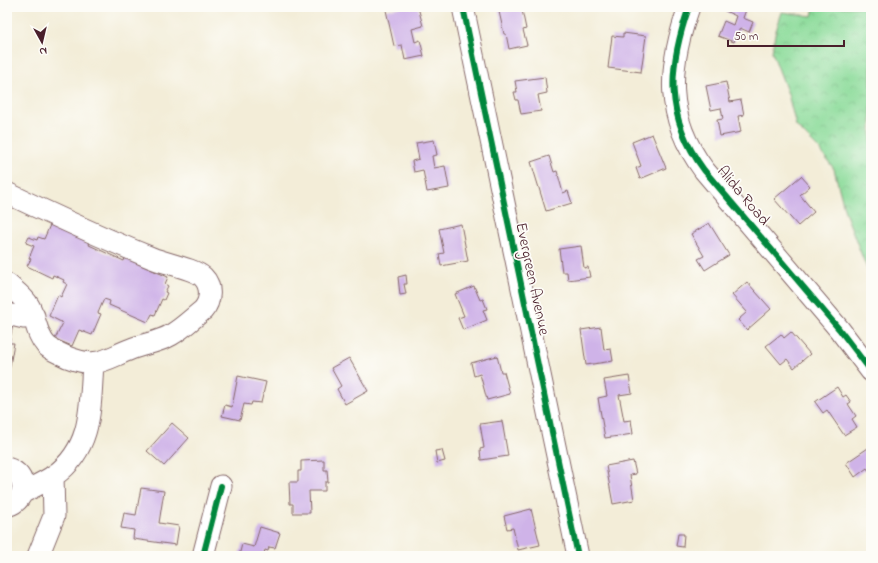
<svg xmlns="http://www.w3.org/2000/svg" width="878" height="563" font-family="'Indie Flower',sans-serif">
  <style>
    .park { fill: url(#park-crowns); stroke: #6a7d62 }
    .building { fill: #cfb3e8 }
    .lines { fill: none; stroke-linecap: round; stroke-linejoin: round }
    .minor-casing { stroke: #856768; stroke-width: 23 }
    .minor { stroke: #fff; stroke-width: 21 }
    .cycleway-casing { stroke: #fdfcf7; stroke-width: 8 }
    .cycleway { stroke: #00873e; stroke-width: 6 }
    .labels { text-anchor: middle; dominant-baseline: central; stroke-width: 3.5; stroke-linejoin: round; paint-order: stroke }
    .street-label { font-size: 16px; fill: #4a1f2b; stroke: #fdfcf7 }
  </style>
  <defs>
    <pattern id="park-crowns" width="20" height="18" patternUnits="userSpaceOnUse"><rect width="20" height="18" fill="#8bdb9a"/><path d="M2 6a3 3 0 1 1 6 0M12 15a3 3 0 1 1 6 0" fill="none" stroke="#79bc85"/></pattern>
  </defs>
  <rect width="100%" height="100%" fill="#fdfcf7"/>
  <filter id="ink" filterUnits="userSpaceOnUse"><feTurbulence type="fractalNoise" baseFrequency=".025" numOctaves="2"/><feDisplacementMap in="SourceGraphic" scale="8" xChannelSelector="R" yChannelSelector="G"/><feConvolveMatrix kernelMatrix="1 2 1 2 8 2 1 2 1" color-interpolation-filters="sRGB"/></filter>
  <filter id="wash" filterUnits="userSpaceOnUse"><feTurbulence type="fractalNoise" baseFrequency=".012" numOctaves="4" result="noise"/><feDisplacementMap in="SourceGraphic" scale="16" xChannelSelector="R" yChannelSelector="G"/><feGaussianBlur stdDeviation="0.9" result="paint"/><feColorMatrix in="noise" values="0 0 0 0 0 0 0 0 0 0 0 0 0 0 0 0 0 1.4 0 .05"/><feComposite in="paint" operator="in"/></filter>
  <g filter="url(#wash)">
    <rect width="100%" height="100%" fill="#f3edd8"/>
    <path class="park" d="M814,7H871V279L845,212L834,169L820,150L796,126L788,94L772,52L775,34L782,12L812,16Z"/>
    <g id="blocks">
      <path class="building" d="M401,7H418L423,26L412,29L415,42L420,40L424,56L405,60L402,45L394,46L386,10Z
        M498,7H518L519,11L522,10L526,29L523,30L527,45L509,49L506,34H504Z
        M724,7H747L743,18L753,22L749,32L740,28L734,42L718,36L724,21L733,25L736,16L723,10Z
        M623,33L646,36L641,72L608,68L612,36L623,37Z
        M545,77L547,93L538,95L541,111L521,114L518,100H516L514,92H517L515,81Z
        M726,82L730,102L741,100L744,115L738,116L741,132L720,136L717,120L723,119L721,108L711,110L706,86Z
        M652,134L666,168L640,179L636,168L641,166L632,142Z
        M434,140L437,155L432,156L434,168L445,166L449,188L427,192L423,170L414,172L412,161L419,159L416,143Z
        M549,156L554,172L557,171L563,193L568,191L572,203L546,211L531,162Z
        M801,176L810,186L800,195L814,212L798,226L774,199Z
        M709,223L729,255L705,270L698,259L704,256L691,234Z
        M461,224L468,261L441,266L439,254L444,253L439,229Z
        M50,225L90,243L89,245L124,261L125,258L168,277L165,284L168,286L165,292L167,293L164,300L162,299L155,315L152,314L148,322L109,305L110,301L104,299L98,313L101,314L92,335L79,330L72,346L55,339L63,323L49,316L58,295L61,297L67,284L63,282L64,280L53,275L52,278L27,266L31,259L29,258L34,246L26,243L29,237L37,240L38,237L44,239Z
        M581,246L584,268L588,267L590,277L568,280L567,272H562L559,249Z
        M406,275L407,284H404L406,294L400,295L398,277Z
        M747,282L771,309L747,330L738,320L747,312L732,295Z
        M474,286L480,300L483,299L487,309L483,310L487,320L463,330L458,318L464,316L455,294Z
        M7,324L13,325L9,343H14L8,377Z
        M601,327L604,350L611,349L613,361L586,365L581,330Z
        M791,332L810,354L794,368L787,359L781,364L766,346L781,334L784,338Z
        M497,356L501,372H504L510,394L487,400L480,374L474,376L471,363Z
        M349,358L368,391L345,404L337,389L341,386L331,368Z
        M238,376L266,382L261,403L252,402L251,405L244,404L240,420L222,416L225,405L232,407Z
        M629,376L632,393L619,395L624,421L631,420L633,434L605,438L598,398L607,396L604,380Z
        M837,387L843,397L846,395L851,402L848,404L856,416L852,419L857,427L844,435L827,410L823,413L815,402Z
        M502,421L508,456L481,460L480,449L484,448L480,424Z
        M172,423L189,438L164,466L147,451Z
        M871,446V474L867,468L855,477L846,463Z
        M442,450L445,461L437,463L435,451Z
        M324,460V470H327L328,482H325V491H309L310,513H293V504H290L289,482H298V471H301V461Z
        M633,461L636,474L630,475L634,500L613,504L606,466Z
        M141,488L164,491L159,523L179,526L176,545L133,539L134,530L121,528L124,513L136,515Z
        M531,509L540,545L518,550L513,528L507,529L504,516Z
        M260,527L280,533L275,548L269,547L268,551L265,550L263,556H239L242,544L254,547Z
        M678,534H684L683,547L676,546Z"/>
    </g>
  </g>
  <g filter="url(#ink)">
    <use href="#blocks" fill-opacity="0" stroke="#856768" stroke-width="1"/>
    <g class="lines">
      <g class="minor-casing">
        <path id="minor" d="M463,7L578,556
          M689,7C668,67 664,116 704,170L839,329L871,371
          M7,193C55,216 103,238 152,258C164,263 195,269 203,277C212,286 211,301 203,310C193,318 183,328 171,335C159,342 144,344 131,349C103,360 98,369 67,357C60,353 52,351 46,345C36,334 36,318 29,306C24,297 15,291 7,284
          M7,314L24,318L34,316
          M7,468C28,474 28,500 7,506
          M22,493C33,487 45,482 55,475C93,447 90,406 93,363
          M38,556L54,516L53,476
          M203,556L221,486"/>
      </g>
      <use href="#minor" class="minor"/>
      <g class="cycleway-casing">
        <path id="cycleway" d="M463,7L578,556
          M689,7C668,67 664,116 704,170L839,329L871,371
          M203,556L221,486"/>
      </g>
      <use href="#cycleway" class="cycleway"/>
    </g>
  </g>
  <g class="labels">
    <g class="street-label">
      <text transform="translate(743 196) rotate(50)">Alida Road</text>
      <text transform="translate(532 279) rotate(78)">Evergreen Avenue</text>
    </g>
  </g>
  <rect width="878" height="563" fill="none" stroke="#fdfcf7" stroke-width="24"/>
  <g transform="translate(42 42) rotate(172)" stroke="#fdfcf7" stroke-width="3" paint-order="stroke">
  <path d="M0-3L7 15L0 10L-7 15Z" fill="#4a1f2b"/>
  <text y="-6" font-size="11" font-weight="bold" text-anchor="middle" fill="#4a1f2b">N</text>
  </g>
  <path d="M728 40v6h116v-6" fill="none" stroke="#4a1f2b" stroke-width="2"/>
  <text x="734" y="40" font-size="12" fill="#4a1f2b" stroke="#fdfcf7" stroke-width="3" paint-order="stroke">50 m</text>
</svg>
